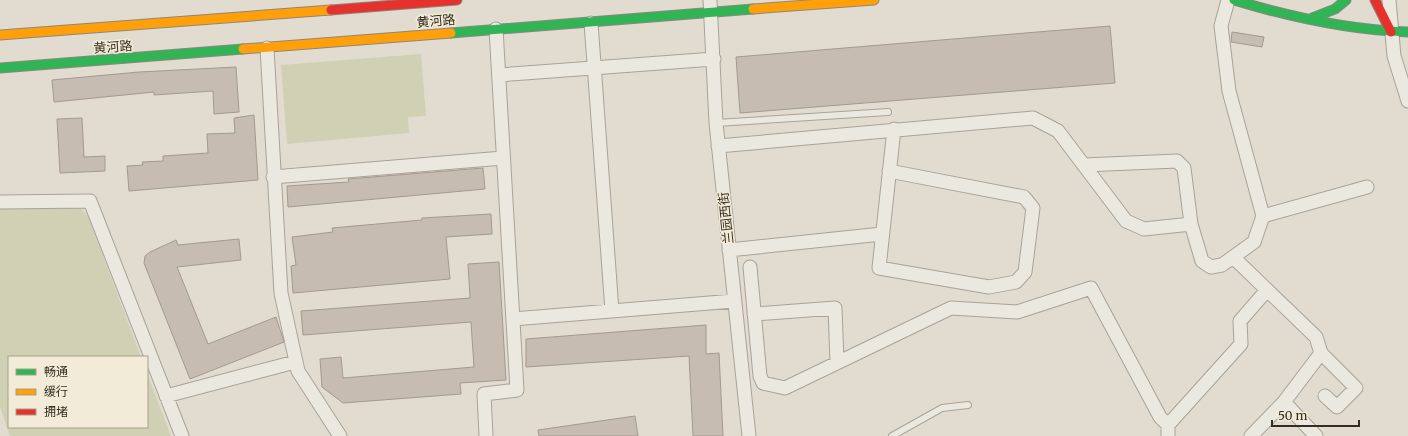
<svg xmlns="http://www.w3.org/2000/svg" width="1408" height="436" font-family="Merriweather,'Noto Sans SC',serif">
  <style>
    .green { fill: #d0d0b4 }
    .building { fill: #c6bcb1; stroke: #a2998f }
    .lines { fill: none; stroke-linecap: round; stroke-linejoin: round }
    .lane-casing { stroke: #a8a298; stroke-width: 8 }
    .street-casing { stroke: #a8a298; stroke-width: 15 }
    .fast-casing { stroke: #8d877f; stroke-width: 11 }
    .slow-casing { stroke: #8d877f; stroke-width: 11 }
    .jam-casing { stroke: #8d877f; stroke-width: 11 }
    .path { stroke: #c3bfb7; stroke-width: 2; stroke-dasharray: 3 2; stroke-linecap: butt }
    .lane { stroke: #ebe8e0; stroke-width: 6 }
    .street { stroke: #ebe8e0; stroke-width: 13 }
    .fast { stroke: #30b455; stroke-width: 9 }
    .slow { stroke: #ff9f0a; stroke-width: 9 }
    .jam { stroke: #e5322d; stroke-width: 9 }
    .labels { text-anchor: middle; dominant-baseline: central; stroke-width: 3; stroke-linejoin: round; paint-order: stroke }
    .street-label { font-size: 13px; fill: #362c21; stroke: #f2ebd7 }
  </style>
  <rect width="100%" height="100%" fill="#e2dcd0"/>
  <path class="green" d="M421,54L426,116L408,117L409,133L287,144L281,65Z
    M79,207L88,216L141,357H9V427H147V373L171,436H10L0,407V208Z"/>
  <path class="building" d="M1110,26L1115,83L740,113L736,57Z
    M1232,32L1264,37L1262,47L1231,42Z
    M236,67L239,112L214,114L213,91L154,95V92L54,102L52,80L139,72Z
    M254,115L258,180L129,191L127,166L143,165L142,162L163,161V156L208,153L207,134L235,133L234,118Z
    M82,118L84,157L105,156V171L60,173L57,119Z
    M483,168L485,189L288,207L287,186L349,182L348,179Z
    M491,214L492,234L446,237L450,279L293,293L291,266L296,265L292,237L333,232L332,228L422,220V218Z
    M239,239L241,260L177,267L208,344L276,317L284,342L190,379L144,263L145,256L150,252L176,240L178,245Z
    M499,262L506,380L460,383L461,394L343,403L322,387L320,359L341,357L343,378L474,367L471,322L303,335L301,311L470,298L468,264Z
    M706,325V354L719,353L723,436H693L689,356L526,367V339Z
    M635,416L638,436H539L538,430Z"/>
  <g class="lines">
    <g class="lane-casing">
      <path id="lane" d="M716,123L888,112
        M892,436L942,408L968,405"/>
    </g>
    <g class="street-casing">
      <path id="street" d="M710,0L716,123L749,436
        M1389,0L1394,56L1408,101
        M591,23L612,311
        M267,48L281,293L298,371L340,436
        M499,75L714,59
        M718,146L1033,118L1058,131L1126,221L1144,229L1191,224
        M1084,165L1177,161L1184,168L1191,224L1202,261L1211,267L1222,265L1254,242L1263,216L1229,91L1221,26L1228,0
        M889,171L1024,197L1033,208L1025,272L1016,282L989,287L879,268C884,221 889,175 894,129
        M273,177L503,158
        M0,202L90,201L182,436
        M1263,216L1367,187
        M729,250L882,234
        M1234,258L1316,337L1321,353L1356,388L1337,407L1325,396
        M750,267L760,376L763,383L785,388L951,308L1017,312L1091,288L1160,417L1168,425V436
        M754,314L835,308L837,362
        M513,319L734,301
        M166,396L295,362
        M1284,402L1316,436
        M1168,425L1241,344L1240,321L1267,290
        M486,436L484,394L517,390L496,29
        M1251,436L1284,402L1321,353"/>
    </g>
    <g class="fast-casing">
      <path id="fast" d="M1234,0C1290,17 1350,30 1408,32
        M1312,18L1335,9L1346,0
        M451,33L753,9
        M0,68L243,49"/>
    </g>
    <g class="slow-casing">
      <path id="slow" d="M753,9L874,0
        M0,35L331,10
        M243,49L451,33"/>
    </g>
    <g class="jam-casing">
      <path id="jam" d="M1375,0L1391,32
        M331,10L457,0"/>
    </g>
    <path class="path" d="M1235,37L1263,42"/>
    <use href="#lane" class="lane"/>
    <use href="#street" class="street"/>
    <use href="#fast" class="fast"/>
    <use href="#slow" class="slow"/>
    <use href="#jam" class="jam"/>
  </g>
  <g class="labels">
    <g class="street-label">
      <text transform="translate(436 21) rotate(-5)">黄河路</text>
      <text transform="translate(113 47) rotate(-4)">黄河路</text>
      <text transform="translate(726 218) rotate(-96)">兰园西街</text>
    </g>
  </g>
  <rect x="8" y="356" width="140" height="72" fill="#f2ebd7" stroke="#a79f8e"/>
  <rect x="16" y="369" width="20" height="6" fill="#30b455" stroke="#a79f8e"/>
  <text x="44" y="376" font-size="12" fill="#362c21">畅通</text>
  <rect x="16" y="389" width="20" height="6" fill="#ff9f0a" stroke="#a79f8e"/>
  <text x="44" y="396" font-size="12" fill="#362c21">缓行</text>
  <rect x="16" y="409" width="20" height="6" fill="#e5322d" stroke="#a79f8e"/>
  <text x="44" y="416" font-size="12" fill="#362c21">拥堵</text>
  <path d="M1272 420v6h87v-6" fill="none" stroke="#362c21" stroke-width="2"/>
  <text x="1278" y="420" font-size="12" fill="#362c21" stroke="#f2ebd7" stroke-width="3" paint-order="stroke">50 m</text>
</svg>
